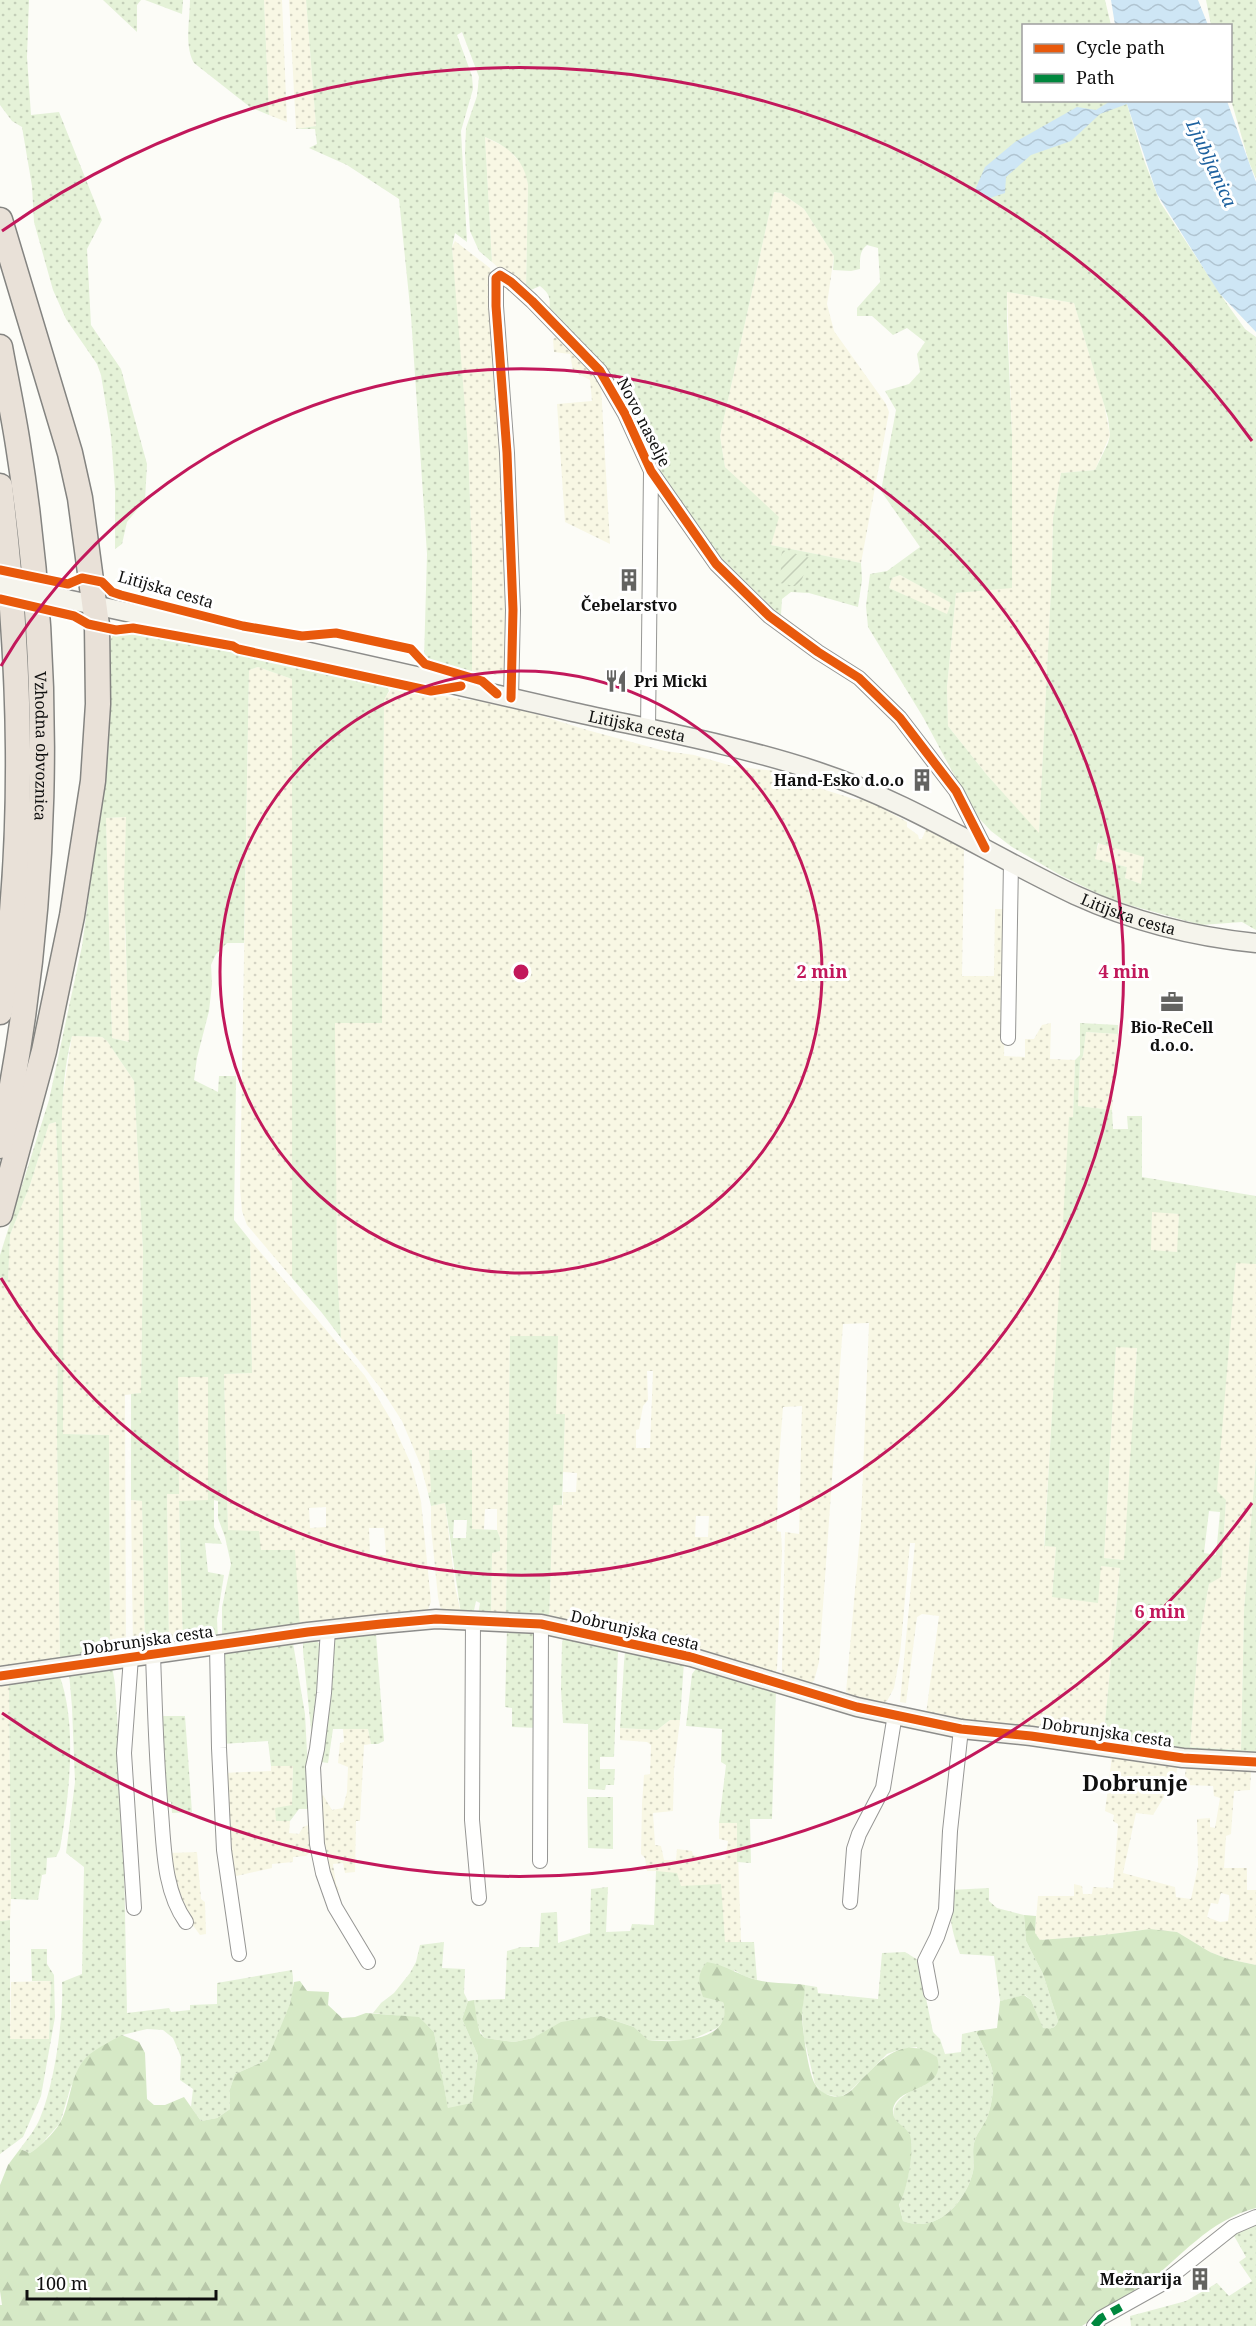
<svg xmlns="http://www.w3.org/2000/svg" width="1256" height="2326" font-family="'Noto Serif',serif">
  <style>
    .farmland { fill: url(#farmland-dots); fill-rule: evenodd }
    .grass { fill: url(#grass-dots); fill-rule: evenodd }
    .forest { fill: url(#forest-firs) }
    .garden { fill: url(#garden-furrows) }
    .water { fill: url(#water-waves) }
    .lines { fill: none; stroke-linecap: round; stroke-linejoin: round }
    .street-casing { stroke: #969694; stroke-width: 16 }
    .secondary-casing { stroke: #8d8d8b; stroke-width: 21 }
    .highway-casing { stroke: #848481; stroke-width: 27 }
    .street { stroke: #fffffe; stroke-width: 14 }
    .secondary { stroke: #f5f4ec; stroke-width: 18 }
    .highway { stroke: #e9e1d8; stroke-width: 24 }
    .secondary-bridge-casing { stroke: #8d8d8b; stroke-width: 21; stroke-linecap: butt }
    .secondary-bridge { stroke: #f5f4ec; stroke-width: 18 }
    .quiet { stroke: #00873e; stroke-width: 8; stroke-dasharray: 15 8; stroke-linecap: butt }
    .cycleway-casing { stroke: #fff; stroke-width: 13 }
    .cycleway { stroke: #e8590c; stroke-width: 9 }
    .ring { fill: none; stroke: #c2185b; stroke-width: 3 }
    .labels { text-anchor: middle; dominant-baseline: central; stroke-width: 6; stroke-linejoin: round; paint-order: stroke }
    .street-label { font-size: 16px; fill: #101010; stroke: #fff }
    .poi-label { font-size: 16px; font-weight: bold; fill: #101010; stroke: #fff }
    .water-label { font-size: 18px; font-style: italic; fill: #1d619f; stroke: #fff }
    .district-label { font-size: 22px; font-weight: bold; fill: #101010; stroke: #fff }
    .centre { fill: #c2185b; stroke: #fff; stroke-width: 3 }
    .ring-label { font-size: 18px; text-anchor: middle; font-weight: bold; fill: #c2185b; stroke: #fff; stroke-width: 6; stroke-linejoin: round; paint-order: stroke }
  </style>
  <defs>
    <pattern id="farmland-dots" width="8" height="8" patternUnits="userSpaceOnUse" patternTransform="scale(1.5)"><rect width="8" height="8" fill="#f8f7e4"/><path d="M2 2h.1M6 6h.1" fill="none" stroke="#d4d3c3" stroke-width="1.8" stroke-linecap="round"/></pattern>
    <pattern id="grass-dots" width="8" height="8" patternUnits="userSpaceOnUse" patternTransform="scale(1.5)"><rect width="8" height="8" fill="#e5f2d8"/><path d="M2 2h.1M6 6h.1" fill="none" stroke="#c3ceb8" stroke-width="1.8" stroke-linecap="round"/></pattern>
    <pattern id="forest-firs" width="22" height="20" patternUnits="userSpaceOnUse" patternTransform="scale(1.5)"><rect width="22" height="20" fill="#d6e9c6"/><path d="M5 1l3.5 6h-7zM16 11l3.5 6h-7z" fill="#b7c7a9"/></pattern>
    <pattern id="garden-furrows" width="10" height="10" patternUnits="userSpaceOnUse" patternTransform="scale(1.5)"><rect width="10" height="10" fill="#e5f2d8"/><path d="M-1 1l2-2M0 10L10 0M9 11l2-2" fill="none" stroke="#c3ceb8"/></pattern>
    <pattern id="water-waves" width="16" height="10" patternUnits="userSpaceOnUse" patternTransform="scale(1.5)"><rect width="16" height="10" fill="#cee6f5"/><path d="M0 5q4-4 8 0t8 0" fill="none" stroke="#b0c4d1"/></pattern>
  </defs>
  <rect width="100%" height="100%" fill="#fcfcf7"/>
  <path class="farmland" d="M264,0H282L287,122L269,115Z
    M289,0H306L316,126L296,129Z
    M485,137L507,148L526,169L528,185L526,292L492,262Z
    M774,192L781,193L804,209L834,256L827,304L834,331L886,404L889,412L861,563L771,545L778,517L725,467L720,436Z
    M455,241L490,268L492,276L507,522L508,675L472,674V557L468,445L457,321L452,247Z
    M1007,292L1074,303L1104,404L1110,435L1095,470L1061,473L1053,518L1052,569L1039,834L987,775L948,726L947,687L956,593L1012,587V436Z
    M559,335L597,373L601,386L610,544L565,522L557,404L592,401L590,380L573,371L570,354L554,352L553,339Z
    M900,575L952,603L947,615L889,588L892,578Z
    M258,667L292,679V1278L247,1225L242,1211L240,1188L249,670Z
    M394,686L465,700H476L526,711L587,730L665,751L694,755L732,766L776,771L803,783L854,799H865L873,803L907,822V827L918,835L919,839H922L926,829L930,830L964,847L962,976H994L995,909H1007L1004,1056L1025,1057V1039H1034L1042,1025L1051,1023L1050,1059L1075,1060L1073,1118L1070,1117L1044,1545L1056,1547L1052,1596L1101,1566L1120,1567L1103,1742L961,1724L926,1714L939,1616L922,1614L917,1617L906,1703L900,1702L915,1543H910L900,1655L894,1688L887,1701L882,1703L858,1699L846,1692L861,1522L869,1323L843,1324L819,1662L814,1681L808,1685L783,1679L782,1668L785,1532L799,1534L802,1406L783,1407L778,1473L777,1531L781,1532L782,1552L777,1669L774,1676L549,1621L553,1505H563V1492H576L577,1473L563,1472L565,1415L556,1414L557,1336H510L506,1617L491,1616L492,1553L500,1551V1538L497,1530V1509H485L484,1530L472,1529V1450L431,1493H428L421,1466L402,1421L382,1390L341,1338L337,1269L334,1023L382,1022L384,699ZM647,1371H653L650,1448H636V1430L639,1429L643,1406L648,1400ZM696,1516H709L708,1537H695Z
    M126,817L125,935L130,1042L112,1038L106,818Z
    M1099,843L1144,856L1141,884L1125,878L1127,867L1094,859Z
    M1086,1032L1118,1034L1112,1110L1078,1106L1080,1061L1083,1056Z
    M72,1036L102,1037L107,1041L134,1081L143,1252L141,1393L125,1395L126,1651L110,1654L109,1435L63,1434L61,1129L63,1094Z
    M56,1122L59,1198L57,1435L60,1662L0,1669V1285L8,1280L10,1235L30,1185L49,1124Z
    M1152,1211L1179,1214L1178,1252L1150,1251Z
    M250,1240L365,1376L391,1420L411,1464L421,1501L431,1602L426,1614L300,1628L261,1550L228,1530L224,1374L252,1373ZM326,1507V1527L310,1528L309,1508ZM369,1528H384L386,1555L370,1556Z
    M1236,1262L1256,1263V1459L1244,1611L1241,1750L1190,1747L1198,1645L1209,1584L1221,1576L1226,1501L1216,1491Z
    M1116,1347H1137L1125,1560L1104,1558Z
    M178,1377H208V1501H179L183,1645L169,1646L167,1493H179Z
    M131,1500L142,1501L145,1649L133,1650Z
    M445,1503L455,1586L461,1614L446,1613L440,1607L438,1597L431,1527V1506Z
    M9,1683L11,1899L10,1920L0,1921V1685Z
    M670,1720H680L674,1769L673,1811L653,1813L655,1845L661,1846L664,1860H676L677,1849L692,1851L693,1855L709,1859L725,1860L728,1841L719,1839V1823H737L741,1942H725L681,1886L656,1871H647L645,1858L641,1854L642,1804L644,1775L650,1774L651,1745L647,1742L620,1740V1728L657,1730Z
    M343,1729H368L371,1744L364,1745L360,1821H356L355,1872L345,1873L343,1863L333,1864L336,1884L339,1890L333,1893L327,1881L318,1796L323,1795L332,1810L343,1808L347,1792L348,1767L338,1763L340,1743L344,1742Z
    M1112,1756L1178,1765L1175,1779L1153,1815L1136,1813L1123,1873L1175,1887L1176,1897L1191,1899L1198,1866L1197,1819L1210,1818V1827L1215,1828L1220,1798L1214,1796L1213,1786L1186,1785L1184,1781L1186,1768L1249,1769L1251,1772L1250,1790L1234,1791L1231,1834L1226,1836L1224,1868H1247V1890H1256V1965L1228,1959L1210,1952L1177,1932L1150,1929L1104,1935L1040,1940L1035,1933L1038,1896H1074V1884L1082,1886L1083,1894H1092L1093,1887L1113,1888L1118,1824L1113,1821L1114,1815L1105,1811ZM1221,1893L1229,1895L1230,1904L1228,1921L1220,1922L1207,1917L1211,1903L1218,1904Z
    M293,1765L292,1805L276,1821H290L289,1833L299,1834L303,1827L311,1824V1851L306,1856L293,1857V1862L272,1864V1868L232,1877L222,1773L271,1771V1766Z
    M197,1852L201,1899L205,1902L206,1934L200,1935L181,1909L168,1853Z
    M51,1981L49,2040L10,2039L11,1982Z"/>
  <path class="grass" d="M0,0H29L27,57L31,115L59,112L102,220L87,249L91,325L121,369L147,464L145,500L127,522L122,544L115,549V489L111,436L101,375L97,364L66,319L53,290L34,222L32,186L22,127L12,121L0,105Z
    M103,0H141L137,5V32Z
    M145,0H183L182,14Z
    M190,0H264L269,115L250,107L194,63C184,46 190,19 190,0Z
    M306,0H1105L1111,25L1024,26V100L1126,101L1144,160L1160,202L1225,301L1245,329L1256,337V930L1242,922L1201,925L1111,900L1060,875L1012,847L991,831L975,814L923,717L868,627L866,606L870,574L887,571L920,547L881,491L896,410L885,391L909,384L920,372L917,354L925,342L907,328L893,335L872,316H857V308L880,282L878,248L867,245C859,251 860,260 860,269L851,271L833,270L834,256L804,209L781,193L774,192L720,436L725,467L779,517L771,545L861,563L862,580L858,607L809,593L791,592L782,599L781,615L777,619L729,577L673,501L609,377L548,318C550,302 553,296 540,286L526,292L528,185C524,159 509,147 485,137L492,262L479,251L470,231L465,154L466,128L477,96L479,77L462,32L457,35L472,76L473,89L461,131L467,242L455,233L452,247L468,445L472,557V674L424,659L427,554L411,316L399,199L347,165L309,148L317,144L315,129H296L316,126ZM1007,292L1074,303L1108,418L1110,435L1108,443L1095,470L1061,473L1053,518L1052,569L1039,833L987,775L948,726L947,687L956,593L1012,588V436L1007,320ZM900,575L951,603L947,614L889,588L892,578ZM1098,843L1144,857L1141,884L1125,878L1127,867L1095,859Z
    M1206,0H1256V179L1249,162L1231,100L1230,26L1211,25Z
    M132,634L259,657L387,685L389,691L384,700L382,1023H335L337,1269L341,1338L322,1313L292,1278V679L258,667L249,670L244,943H227L216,954L211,965L212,984L209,1011L197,1058L194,1080L218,1092L219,1076H236L234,1220L250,1240L252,1373L224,1374L228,1530L259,1531L261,1550H295L300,1628L222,1639V1607L231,1564L225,1537L218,1518V1501L214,1500V1527L222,1544L205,1543L208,1572L224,1575L217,1619L218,1640L183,1645L179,1501L208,1500V1377H178L179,1494H167L169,1646L145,1649L142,1501L131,1500V1394L141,1393L143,1252L134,1081L107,1041L102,1037L72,1036C57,1094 63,1154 63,1214C64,1287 63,1360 63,1434L109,1435L110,1654L60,1662L57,1435L59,1198L56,1122L49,1124L30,1185L10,1235L8,1281L0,1285V1255L49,1100L82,946L108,755L110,641L113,635ZM126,817L124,887L129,1042L112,1038L106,818Z
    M1080,1023L1118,1025V1034L1086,1032L1083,1056L1080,1061L1078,1106L1112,1110L1113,1129H1128L1127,1116H1142V1177L1256,1196V1264L1236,1263L1217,1491L1226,1500L1221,1577L1209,1584L1198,1645L1190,1747L1241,1750L1244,1611L1256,1459V1757L1103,1742L1120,1568L1101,1566L1098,1603L1052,1597L1056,1547L1045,1546L1044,1552L1069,1117H1073L1075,1060L1080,1055ZM1152,1212L1179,1214L1177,1252L1151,1250ZM1116,1347L1137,1348L1124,1560L1104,1558ZM1209,1511L1220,1512L1216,1555L1204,1553Z
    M510,1336H558L556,1414H565L562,1505H553L549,1621L506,1617Z
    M429,1450H472V1529L497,1530L500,1538V1551L492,1553L491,1616L478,1615L480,1603L476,1601L473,1615L461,1614L445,1503L431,1506L428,1493L431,1492ZM454,1520H467L466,1538H453Z
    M507,1628L535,1630L538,1728L512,1727V1708L505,1707Z
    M370,1632L376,1634L384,1741L378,1744H371L368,1729H333L328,1763L321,1762L329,1664L334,1636Z
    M564,1636L613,1643L618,1651L614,1757H600V1769H615L614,1785H606L605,1790L588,1789V1724L563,1723L561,1689L562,1643Z
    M303,1639H314L321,1645L323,1663L312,1739L303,1651Z
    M293,1643L305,1714L310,1809H299L290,1821H276L275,1808L292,1805L293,1766H271L268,1741L222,1744L223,1656L226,1650Z
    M631,1647L684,1662L680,1720H670L657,1730L620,1728L624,1662L625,1652Z
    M112,1666L115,1684L123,1811L127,2013L169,2008L171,2012L190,2010V2005L217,2004V1983L292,1970C298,2001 279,2031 267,2060L235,2074L230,2089V2109L217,2118L201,2121L191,2107L193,2089L180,2080L181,2057L173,2038L163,2030L147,2029L122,2035L71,2086L60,2123L39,2147L30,2153L20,2149C27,2139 36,2129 40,2118C54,2086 64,2017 62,1982L82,1974L84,1867L66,1853L75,1782L72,1707L69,1673Z
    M698,1666L776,1690L772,1819H750L751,1863L737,1862V1823H719L726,1765L721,1762L722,1729L686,1726L692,1674Z
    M59,1674C78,1725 69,1796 60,1849L56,1857L47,1858L46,1874L42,1875L38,1900L11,1899L9,1683Z
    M157,1716H185L192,1812L172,1813L171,1802H165Z
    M587,1797H613V1849L588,1848Z
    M656,1871L677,1873L681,1886L721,1884L725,1942H754L757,1980L744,1976L734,1970L723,2002L725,2011L724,2021L717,2028L689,2041L647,2040L634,2027L601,2016L545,2032L533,2038L514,2042L485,2038C476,2028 475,2013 474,2000L505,1999L507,1951L521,1947H539L541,1913L557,1912L558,1943L590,1933L591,1889L608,1887L606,1932L630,1931L632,1924L654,1925Z
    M989,1888V1901L997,1908L1024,1915L1026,1941L1043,1974L1058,2021C1055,2029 1051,2029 1043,2029L1031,2000L1025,1995L1000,2001L994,1956L960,1954C952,1933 948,1913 950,1890Z
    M10,1920V2039H49L51,1981H32L31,1949H47V1964L54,1975L55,2017L41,2096L23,2137L0,2154V1921Z
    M444,1942L442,1968L465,1969L464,1993L468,2001L462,2019L478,2056L472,2104L448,2109L434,2032L419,2018L373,2013L381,2003L394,1993L410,1973L416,1962L420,1945Z
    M905,1952L918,1960L933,2032L940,2039L945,2054L961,2052L962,2034L976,2031C981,2044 991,2060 993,2074C994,2089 992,2106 986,2120C983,2126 977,2133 975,2140C971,2150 975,2162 973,2172C965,2203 937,2234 903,2221L899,2203C907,2193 913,2153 911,2139C909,2130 901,2127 896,2121C885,2104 912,2089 924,2085L917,2047L901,2049L887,2054L849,2092L840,2097L824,2094L815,2084L804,2038L802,2012L805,1985L817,1987L818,1993L878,1999L882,1953Z
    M1256,2225V2326H1131L1130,2316L1186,2301L1217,2283L1229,2296L1252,2281L1239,2262L1246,2257L1233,2234Z"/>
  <path class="forest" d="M1024,1915L1036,1916L1035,1933L1040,1940L1104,1935L1150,1929L1177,1932L1210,1952L1228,1959L1256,1965V2208C1209,2220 1181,2257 1144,2286C1125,2301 1102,2312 1082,2326H0V2305H2L0,2291V2185L8,2165L20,2149L30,2153C41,2146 53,2134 60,2123C72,2102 69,2071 90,2054C99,2047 111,2041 122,2035L139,2042L145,2053L147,2099L154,2105H165L184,2097L201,2121L217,2118L230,2109V2089L235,2074L267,2060L290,2004L294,1982L300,1981L307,1991L329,1992L328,2005L342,2018L355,2017L366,2013L419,2017L434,2032L448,2108L472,2103L478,2056L462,2019L468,2001L474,2000L477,2021L480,2033L485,2038L514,2042L533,2038L561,2022L601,2016L634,2027L648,2040C672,2043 735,2043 723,2002L703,1997C698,1983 697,1973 707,1962C726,1965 740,1976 757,1980C773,1984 790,1983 805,1985C805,1994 803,2004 802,2013C802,2027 808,2072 815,2084C820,2093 833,2099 842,2096C850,2093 855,2087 860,2081C883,2058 903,2034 937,2057C948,2094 892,2084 893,2113C894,2123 906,2126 910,2135C915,2148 907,2193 899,2204L903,2221C937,2234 965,2203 973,2172C975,2162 971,2150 975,2140C977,2133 983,2126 986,2120C992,2106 994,2089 993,2074C991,2060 981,2044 976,2031L997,2028L1000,2001L1024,1995L1031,2000L1043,2028C1051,2029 1055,2029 1058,2021L1043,1974L1026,1941Z"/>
  <path class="garden" d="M782,550L810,558L799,587L780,583Z"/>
  <path class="water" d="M1111,0H1198L1208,25H1115Z
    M1112,100L1227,101L1256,182V332L1219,293L1157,194L1127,104L1100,114L1071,141L1031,155L1006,177L1005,193L990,198L975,190L985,167L1015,142L1077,107L1096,110Z"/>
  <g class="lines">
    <g class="street-casing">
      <path id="street" d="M511,698L513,610L510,531L507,453L496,306V278L500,275L511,282L532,301L600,371L625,414L651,471L716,564L769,616L818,652L859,678L900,718L956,791L985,848
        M648,729L651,471
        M1008,1038L1011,862
        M473,1619L472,1820L479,1898
        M328,1629L324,1693L317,1749L313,1767L317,1844L323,1873L335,1907L368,1962
        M217,1646L219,1748L224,1850L239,1954
        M153,1655C155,1707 156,1760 161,1812C164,1849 164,1891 186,1922
        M131,1657L124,1753L134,1908
        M540,1861L541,1624
        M850,1902L854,1849L859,1834L883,1788L895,1714
        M931,1993L925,1961L937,1937L946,1910L950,1831L961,1729
        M1094,2326L1101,2318L1160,2285L1233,2227L1256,2217"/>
    </g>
    <g class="secondary-casing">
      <g id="secondary">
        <path id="s1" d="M66,599C235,635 404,673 573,712C654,730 737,745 816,771C908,801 988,854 1075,895C1132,921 1194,937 1256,943"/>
        <path d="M0,1676L308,1632L381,1624L436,1619L541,1624L691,1657L857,1707L961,1729L1031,1736L1183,1758L1256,1762"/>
      </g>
    </g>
    <g class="highway-casing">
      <g id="highway">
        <path d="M0,220L70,453L80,498L97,625L98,704L93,781L72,916L44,1051L0,1214"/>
        <path id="s2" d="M0,347C6,380 13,412 18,445C55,677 49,917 0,1146"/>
        <path d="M0,486C21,661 27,838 0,1012"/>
      </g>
    </g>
    <use href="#street" class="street"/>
    <use href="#secondary" class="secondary"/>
    <use href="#highway" class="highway"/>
    <g class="secondary-bridge-casing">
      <path id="secondary-bridge" d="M0,584L66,599"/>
    </g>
    <use href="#secondary-bridge" class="secondary-bridge"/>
    <path class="quiet" d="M1094,2326L1101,2318L1121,2307"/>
    <g class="cycleway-casing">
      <path id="cycleway" d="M0,570L68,584L82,578L102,582L112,592L121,595L243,626L302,636L336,633L411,649L425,664L482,681L497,694
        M0,599L74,616L88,624L116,630L133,628L233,646L238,649L431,691L461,686
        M511,698L513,610L510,531L507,453L496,306V278L500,275L511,282L532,301L600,371L625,414L651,471L716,564L769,616L818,652L859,678L900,718L956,791L985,848
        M0,1676L308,1632L381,1624L436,1619L541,1624L691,1657L857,1707L961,1729L1031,1736L1183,1758L1256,1762"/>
    </g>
    <use href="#cycleway" class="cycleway"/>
  </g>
  <g class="ring">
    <circle cx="521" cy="972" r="301"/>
    <path d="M1 666A603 603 0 1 1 1 1278"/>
    <path d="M1252 1503A904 904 0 0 1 2 1713M2 231A904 904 0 0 1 1252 441"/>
  </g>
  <defs>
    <g id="building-bare" transform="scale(1.8)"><path d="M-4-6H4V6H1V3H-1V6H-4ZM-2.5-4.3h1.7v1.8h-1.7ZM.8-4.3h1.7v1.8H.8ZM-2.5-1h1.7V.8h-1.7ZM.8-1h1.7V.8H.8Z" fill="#636361" stroke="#fff" stroke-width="2.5" paint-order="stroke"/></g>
    <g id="restaurant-bare" transform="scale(1.8)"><path d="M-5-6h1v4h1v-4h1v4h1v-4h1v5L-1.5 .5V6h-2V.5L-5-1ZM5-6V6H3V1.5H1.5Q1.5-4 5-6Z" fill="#636361" stroke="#fff" stroke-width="2.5" paint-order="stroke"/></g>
    <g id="office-bare" transform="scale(1.8)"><path d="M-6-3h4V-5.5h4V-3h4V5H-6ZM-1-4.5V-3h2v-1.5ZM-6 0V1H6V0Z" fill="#636361" stroke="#fff" stroke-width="2.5" paint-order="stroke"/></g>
  </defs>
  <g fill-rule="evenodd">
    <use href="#building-bare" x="629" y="580"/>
    <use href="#restaurant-bare" x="616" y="681"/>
    <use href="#building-bare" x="922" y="780"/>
    <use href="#office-bare" x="1172" y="1002"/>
    <use href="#building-bare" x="1200" y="2279"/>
  </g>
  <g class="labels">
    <g class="street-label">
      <text transform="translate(644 422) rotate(63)">Novo naselje</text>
      <text transform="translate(166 589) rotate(16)">Litijska cesta</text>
      <text stroke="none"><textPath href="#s1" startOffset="585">Litijska cesta</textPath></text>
      <text stroke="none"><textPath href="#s2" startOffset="402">Vzhodna obvoznica</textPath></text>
      <text stroke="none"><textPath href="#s1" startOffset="1114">Litijska cesta</textPath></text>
      <text transform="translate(635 1630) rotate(13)">Dobrunjska cesta</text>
      <text transform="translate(148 1640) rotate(-8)">Dobrunjska cesta</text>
      <text transform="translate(1107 1732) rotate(8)">Dobrunjska cesta</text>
    </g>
    <g class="poi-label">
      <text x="629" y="605">Čebelarstvo</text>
      <text x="634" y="681" text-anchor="start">Pri Micki</text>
      <text x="904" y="780" text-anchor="end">Hand-Esko d.o.o</text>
      <text x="1172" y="1027">Bio-ReCell<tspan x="1172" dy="18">d.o.o.</tspan></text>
      <text x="1182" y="2279" text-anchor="end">Mežnarija</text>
    </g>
    <g class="water-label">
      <text transform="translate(1212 163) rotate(65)">Ljubljanica</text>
    </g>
    <g class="district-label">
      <text x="1135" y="1782">Dobrunje</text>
    </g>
  </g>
  <circle cx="521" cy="972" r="9" class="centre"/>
  <g class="ring-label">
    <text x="822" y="978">2 min</text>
    <text x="1124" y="978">4 min</text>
    <text x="1160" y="1618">6 min</text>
  </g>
  <rect x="1022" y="24" width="210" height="78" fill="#ffffff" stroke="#9f9f9f" stroke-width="1.5"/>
  <rect x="1034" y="44" width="30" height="9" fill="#e8590c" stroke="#9f9f9f" stroke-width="1.5"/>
  <text x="1076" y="54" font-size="18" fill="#101010">Cycle path</text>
  <rect x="1034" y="74" width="30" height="9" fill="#00873e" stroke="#9f9f9f" stroke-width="1.5"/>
  <text x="1076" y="84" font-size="18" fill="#101010">Path</text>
  <path d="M27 2290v9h189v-9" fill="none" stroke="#101010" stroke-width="3"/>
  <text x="36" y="2290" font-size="18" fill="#101010" stroke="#ffffff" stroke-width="4.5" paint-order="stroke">100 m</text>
</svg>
